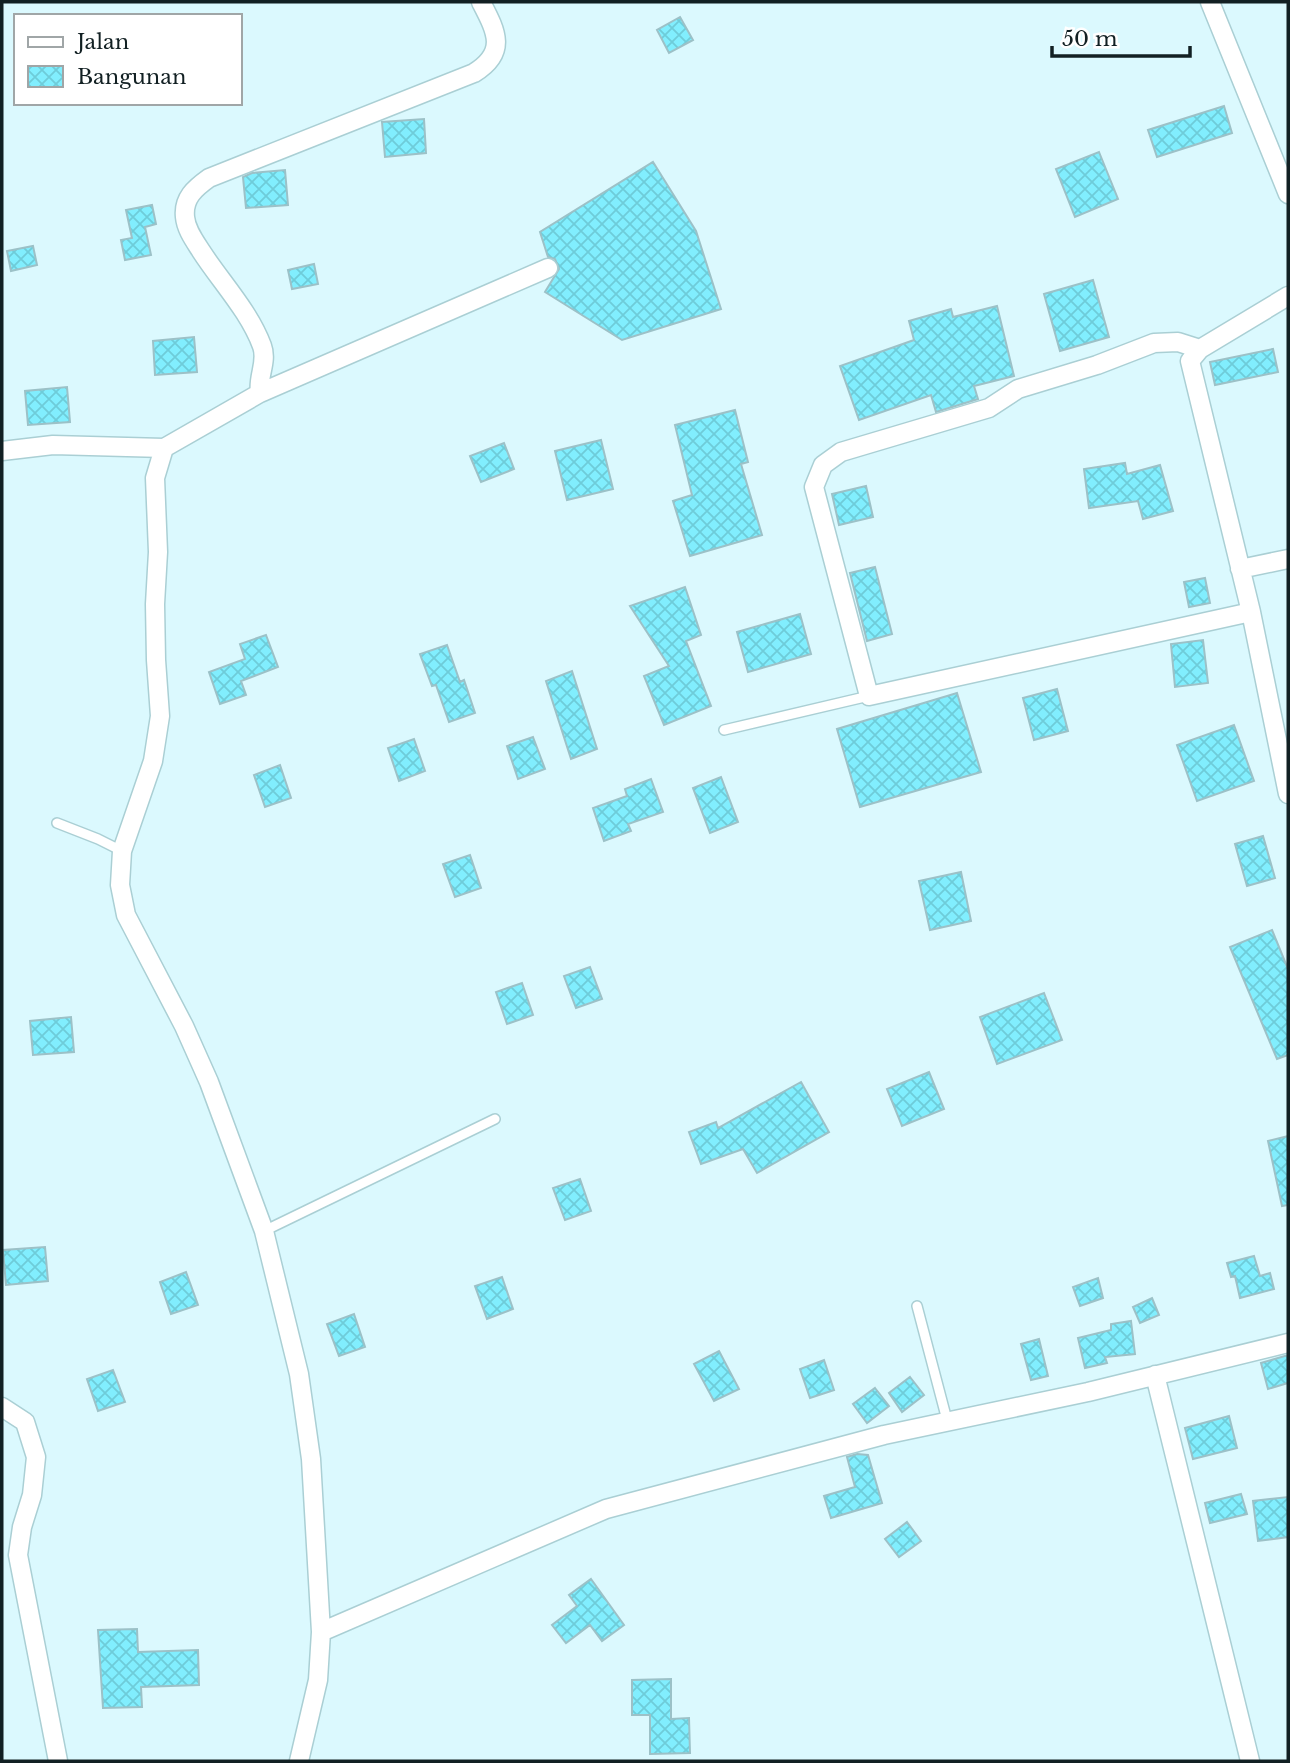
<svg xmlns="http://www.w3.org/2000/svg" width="1290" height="1763" font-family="'Libre Baskerville',serif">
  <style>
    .building { fill: url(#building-cross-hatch); stroke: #9cc1c7; stroke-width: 2 }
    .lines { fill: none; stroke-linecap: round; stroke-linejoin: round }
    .service-casing { stroke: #aacfd4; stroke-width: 12 }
    .minor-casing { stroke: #aacfd4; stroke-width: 21 }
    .service { stroke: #fff; stroke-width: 9 }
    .minor { stroke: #fff; stroke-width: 18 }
  </style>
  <defs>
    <pattern id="building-cross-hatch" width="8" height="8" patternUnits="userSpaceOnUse" patternTransform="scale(1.75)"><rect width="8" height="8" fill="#81eefe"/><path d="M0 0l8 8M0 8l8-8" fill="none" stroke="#6eccd9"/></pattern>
  </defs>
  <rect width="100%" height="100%" fill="#dbf9fe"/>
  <path class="building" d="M680,17L693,40L669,53L657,30Z
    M1224,106L1232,133L1157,157L1148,130Z
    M424,119L426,153L385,157L382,122Z
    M1099,152L1118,199L1075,217L1056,169Z
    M653,162L696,231L721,309L622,340L545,292L559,269L555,259L548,257L540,232Z
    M285,170L288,205L246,208L243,177L252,173Z
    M152,205L156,224L145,227L151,255L125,260L121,240L132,238L126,210Z
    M33,246L37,265L11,271L7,251Z
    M314,264L318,284L292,289L288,270Z
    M1093,280L1109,337L1060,351L1044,294Z
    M997,306L1014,376L974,386L978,399L936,412L931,395L859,420L840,366L914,340L909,321L951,309L953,317Z
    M194,337L197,372L155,375L153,341Z
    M1273,349L1278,372L1215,385L1210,362Z
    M67,387L70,422L28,425L25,391Z
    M735,410L748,462L741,464L762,535L690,556L673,501L692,495L675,425Z
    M601,440L613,489L567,500L555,451Z
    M504,443L514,469L481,482L470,456Z
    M1125,463L1127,474L1160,465L1173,511L1143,519L1138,501L1089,508L1084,469Z
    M866,486L873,517L839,525L832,494Z
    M875,567L892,634L867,641L850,573Z
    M1205,578L1210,603L1189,607L1184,582Z
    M685,587L701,635L686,641L711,706L664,725L644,676L669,666L630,606Z
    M800,614L811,654L748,672L737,632Z
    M266,635L278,667L241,681L246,695L220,704L209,672L245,659L240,644Z
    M1203,640L1208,683L1175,687L1171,644Z
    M447,645L460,682L464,680L475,713L449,722L436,685L432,686L420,654Z
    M572,671L597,749L571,759L546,681Z
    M1057,689L1068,731L1034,740L1023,698Z
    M957,693L981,772L860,807L837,729Z
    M1234,725L1254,781L1197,801L1177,745Z
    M533,737L545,769L518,779L507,746Z
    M414,739L425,771L399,781L388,748Z
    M280,765L291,798L265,807L254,775Z
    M721,777L738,822L710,833L693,788Z
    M651,779L663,812L628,824L631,831L604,841L593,808L627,796L625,789Z
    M1263,836L1275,878L1247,886L1235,844Z
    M470,855L481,888L455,897L443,864Z
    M961,872L971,921L930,930L919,881Z
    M1272,930L1288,969V1055L1277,1059L1230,947Z
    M590,967L602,999L576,1008L564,976Z
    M522,983L533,1015L507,1024L496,992Z
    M1044,993L1062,1040L997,1064L980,1017Z
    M71,1017L74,1052L33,1055L30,1021Z
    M929,1072L944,1109L902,1126L887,1089Z
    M801,1082L829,1132L757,1173L743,1149L701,1164L689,1132L716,1122L718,1128Z
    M1288,1136V1205L1282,1206L1268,1141Z
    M580,1179L591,1211L565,1220L553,1188Z
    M45,1247L48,1281L6,1285L3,1250Z
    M1254,1256L1260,1276L1270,1273L1274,1289L1240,1298L1235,1276L1231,1277L1227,1263Z
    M186,1272L198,1305L171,1314L160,1282Z
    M502,1277L513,1309L487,1319L475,1286Z
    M1098,1278L1103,1298L1080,1306L1073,1287Z
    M1152,1298L1159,1315L1140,1323L1133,1307Z
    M354,1314L365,1347L339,1356L327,1324Z
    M1131,1321L1135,1354L1105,1357L1107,1363L1085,1368L1078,1338L1111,1330V1324Z
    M1039,1339L1048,1376L1031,1380L1021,1344Z
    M719,1351L739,1389L714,1401L694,1364Z
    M1288,1355V1383L1268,1389L1261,1363Z
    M824,1360L834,1390L810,1398L800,1369Z
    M113,1370L125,1402L98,1411L87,1379Z
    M910,1377L924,1395L902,1412L889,1393Z
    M875,1388L889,1406L867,1423L853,1404Z
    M1229,1416L1237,1448L1193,1459L1185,1428Z
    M857,1454L868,1455L882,1503L831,1518L824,1496L855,1487L847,1457Z
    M1241,1494L1247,1514L1210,1523L1205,1503Z
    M1288,1497V1537L1258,1541L1253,1501Z
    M907,1522L921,1541L899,1557L885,1539Z
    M591,1579L624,1625L602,1641L590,1625L566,1643L552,1625L577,1606L569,1595Z
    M137,1629L138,1652L198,1650L199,1685L141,1687L142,1707L103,1708L98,1630Z
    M671,1679V1719L689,1718L690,1753L650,1754V1715H632V1680Z"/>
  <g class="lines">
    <g class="service-casing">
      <path id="service" d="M724,730L869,696
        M57,823L98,839L122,851
        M264,1231L495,1119
        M917,1306L947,1420"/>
    </g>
    <g class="minor-casing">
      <path id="minor" d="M1210,2L1288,194
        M1288,296L1200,349L1190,361L1251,612L1288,794
        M1200,349L1178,342L1154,343L1097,365L1018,389L989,408L841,452L823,465L814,487L869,696L1251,612
        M260,393C257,377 268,362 262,346C249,311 221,282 201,251C194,240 186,229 185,217C183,198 195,188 209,178L474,73C508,52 496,31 481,2
        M164,448L155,478L158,552L155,604L156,660L160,716L153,761L122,851L120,885L126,915L184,1026L209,1082L264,1231L299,1374L311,1459L321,1632L318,1680L299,1761
        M2,451L53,445L164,448L260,393L548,268
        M1240,569L1288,559
        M1155,1375L1250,1761
        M2,1407L25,1422L36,1457L32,1495L22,1527L18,1555L58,1761
        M321,1632L606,1509L884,1435L1088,1392L1288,1343"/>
    </g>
    <use href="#service" class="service"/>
    <use href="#minor" class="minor"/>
  </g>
  <rect width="1290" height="1763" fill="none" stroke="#122023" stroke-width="7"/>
  <rect x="14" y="14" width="228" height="91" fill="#ffffff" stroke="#a0a6a7" stroke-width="2"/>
  <rect x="28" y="37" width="35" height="10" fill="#ffffff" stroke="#a0a6a7" stroke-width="2"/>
  <text x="77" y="49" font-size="21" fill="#122023">Jalan</text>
  <rect x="28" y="66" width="35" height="21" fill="url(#building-cross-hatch)" stroke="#a0a6a7" stroke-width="2"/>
  <text x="77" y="84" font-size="21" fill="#122023">Bangunan</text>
  <path d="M1052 46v10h138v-10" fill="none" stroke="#122023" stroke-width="3.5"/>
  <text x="1062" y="46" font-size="21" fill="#122023" stroke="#ffffff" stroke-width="5" paint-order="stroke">50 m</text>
</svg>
